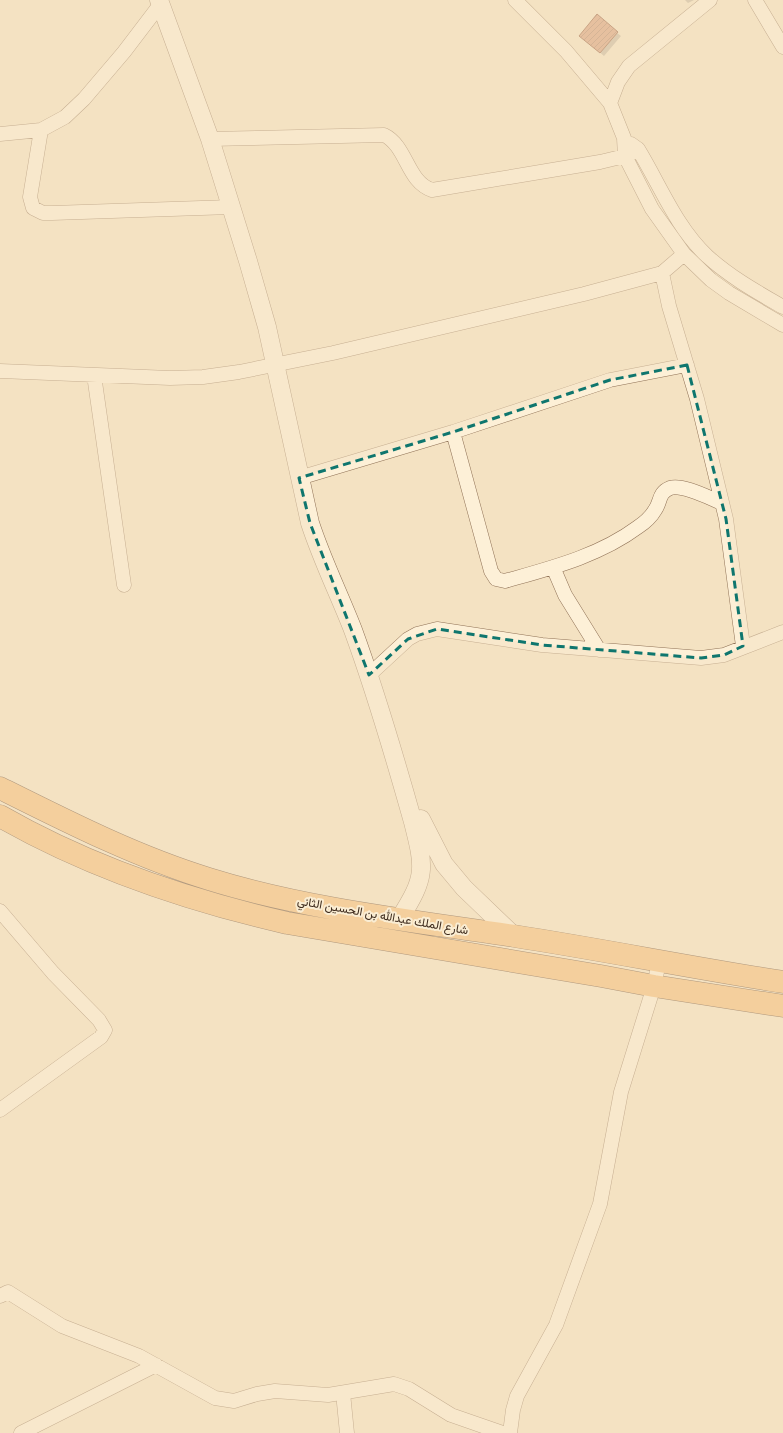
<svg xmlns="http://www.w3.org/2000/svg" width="783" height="1433" font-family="Merriweather,Vazirmatn,serif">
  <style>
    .shadow { fill: #0003 }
    .building { fill: url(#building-hatch); stroke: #935839 }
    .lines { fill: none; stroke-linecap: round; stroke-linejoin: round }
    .minor-casing { stroke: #907257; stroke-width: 15 }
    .tertiary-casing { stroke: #907257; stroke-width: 19 }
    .trunk-casing { stroke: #5e402b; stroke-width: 23 }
    .minor { stroke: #fdf0d7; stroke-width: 14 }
    .tertiary { stroke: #fdf0d7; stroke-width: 18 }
    .trunk { stroke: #f4b970; stroke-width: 22 }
    .marked { fill: none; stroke: #0f766e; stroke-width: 3; stroke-dasharray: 8 5; stroke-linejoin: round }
    .labels { text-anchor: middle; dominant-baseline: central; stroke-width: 4; stroke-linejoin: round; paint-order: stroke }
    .street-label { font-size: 12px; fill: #3e2b1d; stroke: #faedd3 }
  </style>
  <defs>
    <pattern id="building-hatch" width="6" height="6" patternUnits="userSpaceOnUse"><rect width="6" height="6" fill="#d69874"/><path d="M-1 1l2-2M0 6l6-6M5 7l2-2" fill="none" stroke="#af7c5f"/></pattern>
  </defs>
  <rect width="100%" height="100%" fill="#f4e2c2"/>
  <path class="shadow" d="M685,0H694L688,3Z
    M617,33L621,36L604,56L584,39Z"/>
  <path class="building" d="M597,14L618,32L600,53L579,36Z"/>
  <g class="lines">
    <g class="minor-casing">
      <path id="minor" d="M515,0L566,51L610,103L624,138L625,156L652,209L684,254L711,280L729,293L783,325
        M755,0L783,47
        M610,103L618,82L629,66L710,0
        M41,130L30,197L33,208L43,213H52L231,207
        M0,134L41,130L65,117L84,99L124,52L159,6
        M210,139L384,135C407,146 407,182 432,190L600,162L625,156L638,149
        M631,144L638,149C660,185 676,227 707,256C730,277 757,292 783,307
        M684,254L662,273L669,306L697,399L726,519L743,646
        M0,371L170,378L203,377L239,372L333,353L584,294L662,273
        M94,375L124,585
        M453,432L491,571L496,579L505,581C551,568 599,556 638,527C644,523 651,517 655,510C661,502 658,493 670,488C683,484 709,498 722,503
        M299,478L453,432L610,380L687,365
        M553,567L565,595L599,650
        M369,675L408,639L417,634L437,629L542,645L701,658L724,655L783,632
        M0,911L53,973L99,1020L105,1030L101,1037L0,1110
        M0,1296L8,1292L62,1326L139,1356L215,1398L234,1401L257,1394L275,1391L328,1395L394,1384L409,1389L451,1415L503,1433
        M343,1393L347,1433
        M21,1433L156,1365
        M510,1433L513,1410L517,1396L556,1325L600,1204L621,1092L654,986L659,962"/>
    </g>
    <g class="tertiary-casing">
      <path id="tertiary" d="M159,0L210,139L248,261L267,327L310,523C322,560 339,594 353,630C376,693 395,758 413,822C425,869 426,877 400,918
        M421,819L444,864L464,888L514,936"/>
    </g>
    <g class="trunk-casing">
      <path id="trunk" d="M0,788C68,822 137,857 209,879C305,909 414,921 514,936C604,950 693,968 783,982
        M0,816C89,867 187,900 287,923L601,976L654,986L783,1006"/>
    </g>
    <use href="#minor" class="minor"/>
    <use href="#tertiary" class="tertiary"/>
    <use href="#trunk" class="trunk"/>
  </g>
  <path d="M0 0H783V1433H0ZM687,365L726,519L743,646L724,655L701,658L542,645L437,629L408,639L369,675L310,523L299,478L453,432L610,380Z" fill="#f4e2c2" fill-opacity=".55" fill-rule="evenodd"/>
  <path class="marked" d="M687,365L726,519L743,646L724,655L701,658L542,645L437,629L408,639L369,675L310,523L299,478L453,432L610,380Z"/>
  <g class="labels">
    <g class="street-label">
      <text transform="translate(383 915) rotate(10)">شارع الملك عبدالله بن الحسين الثاني</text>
    </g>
  </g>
</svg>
